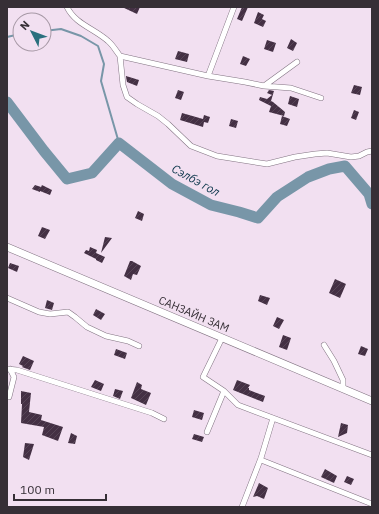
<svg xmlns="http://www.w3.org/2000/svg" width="379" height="514" font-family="'IBM Plex Sans',sans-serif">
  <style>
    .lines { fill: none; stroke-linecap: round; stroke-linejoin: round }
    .stream { stroke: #7896a8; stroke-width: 2 }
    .river { stroke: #7896a8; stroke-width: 11 }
    .building { fill: url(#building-hatch) }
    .street-casing { stroke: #827382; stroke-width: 6 }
    .secondary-casing { stroke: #827382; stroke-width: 8 }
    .street { stroke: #fff; stroke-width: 5 }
    .secondary { stroke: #fff; stroke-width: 7 }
    .labels { text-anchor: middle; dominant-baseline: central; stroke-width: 4; stroke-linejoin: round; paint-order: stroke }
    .street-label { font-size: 11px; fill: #362f36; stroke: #f2e0f1 }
    .water-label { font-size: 12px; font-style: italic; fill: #0c364b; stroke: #f2e0f1 }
  </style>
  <defs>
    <pattern id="building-hatch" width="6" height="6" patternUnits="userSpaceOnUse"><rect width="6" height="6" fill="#443044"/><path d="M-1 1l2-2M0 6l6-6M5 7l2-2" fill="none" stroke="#574657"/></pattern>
  </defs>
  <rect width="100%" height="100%" fill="#f2e0f1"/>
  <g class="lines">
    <path class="stream" d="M44,31L61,29L81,36L98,46L104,64L101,81L119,143
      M7,37L20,34"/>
    <path class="river" d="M7,102L44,151L67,179L92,173L119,143L172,184L211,205L239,212L258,218L277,197L308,177L329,169L345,166L369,194L372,204"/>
  </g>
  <path class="building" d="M122,7H140L137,14Z
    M242,7H248L242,21L237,19Z
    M258,12L264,15L262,19L266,21L263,27L254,23Z
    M291,39L297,43L293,51L287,48Z
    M267,40L276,43L273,52L264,49Z
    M178,51L189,54L187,62L175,59Z
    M243,56L250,59L246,66L240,64Z
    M126,77V76L139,80L137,86L127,82Z
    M354,85L362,87L360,95L351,93Z
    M178,90L184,92L181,100L175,98Z
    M269,90L274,91L271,101L273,102L285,112L284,116L269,112L271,106L259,100L260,97L267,99L272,95L267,93Z
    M290,96L299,99L297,107L288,104Z
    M354,110L359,112L356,120L351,118Z
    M182,113L203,119L204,115L210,117L208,123L204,122L203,127L180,120Z
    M282,116L290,119L287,126L280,124Z
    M231,119L238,121L236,128L229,126Z
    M35,185L41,187L42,185L52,190L50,195L40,191V192L32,189Z
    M138,211L144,214L142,221L135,218Z
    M42,227L50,230L45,239L38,236Z
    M105,237L112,238L101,253Z
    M90,247L97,250L96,253L105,257L102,263L96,260V259L84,253L86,250L89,251Z
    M130,261H132L141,266L137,275L133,274L131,280L124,276Z
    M10,263L19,266L17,272L8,268Z
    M335,279L346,284L340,298L329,293Z
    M260,295L270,298L267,305L258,301Z
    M47,300L54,303L52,310L45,308Z
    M96,309L105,314L101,320L93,315Z
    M277,317L284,320L279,329L273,326Z
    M283,335L291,338L287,350L279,347Z
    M361,346L368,349L365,356L358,354Z
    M116,349L127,353L125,359L114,355Z
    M23,356L34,361L30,370L22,367L23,366L19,364Z
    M95,380L104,384L101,391L91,387Z
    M237,380L250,385L248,388H249V390L265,396L263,402L233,390Z
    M137,382L142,385L141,389L151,393L146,405L131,398Z
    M115,389L123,391L120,399L113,396Z
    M21,391L31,393L29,412L42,415L41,420L63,427L58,441L42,435L44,427L21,423L22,404H21Z
    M194,410L204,413L202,420L192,417Z
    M341,423L348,425L347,433L338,437Z
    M71,433L77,436L75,444L68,443Z
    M194,434L204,437L202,442L192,439Z
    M25,443L34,444L29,460L23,457Z
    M325,469L337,476L334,483L321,477Z
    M347,476L354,479L351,485L344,482Z
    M259,483L268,488L264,499L257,496L253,497Z"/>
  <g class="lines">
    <g class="street-casing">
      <path id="street" d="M67,7C75,24 95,29 108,41C113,45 116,51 120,56L208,76L234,7
        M120,56L123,85L127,97L137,104L158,116L168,124L191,146L217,156L267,164L295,157L315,154L327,153L351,157L359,156L367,152L372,151
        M208,76L245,82L264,86L297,62
        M264,86L291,88L321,98
        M7,298L39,312L50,314L68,312L75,317L87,327L106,336L128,341L139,346
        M222,338L203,377L224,391L238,405L372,455
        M324,345L334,361L343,380V389
        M7,369L17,370L152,413L164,419
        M9,397L14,377L10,369
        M207,432L224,391
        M261,460L372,504
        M242,507L261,458L273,418"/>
    </g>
    <g class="secondary-casing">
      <path id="secondary" d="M7,247L372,401"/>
    </g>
    <use href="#street" class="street"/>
    <use href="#secondary" class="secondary"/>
  </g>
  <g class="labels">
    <g class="street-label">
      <text transform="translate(194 314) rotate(23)">САНЗАЙН ЗАМ</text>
    </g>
    <g class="water-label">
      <text transform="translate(196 180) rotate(29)">Сэлбэ гол</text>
    </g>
  </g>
  <rect width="379" height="514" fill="none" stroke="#362f36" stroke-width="16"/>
  <g transform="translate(32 32) rotate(312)"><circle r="19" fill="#f2e0f1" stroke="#a799a6"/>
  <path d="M0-3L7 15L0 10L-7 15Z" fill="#2a707e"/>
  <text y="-6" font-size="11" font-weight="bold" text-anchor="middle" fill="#362f36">N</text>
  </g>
  <path d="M14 494v6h92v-6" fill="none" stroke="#362f36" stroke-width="2"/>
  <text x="20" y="494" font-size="12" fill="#362f36" stroke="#f2e0f1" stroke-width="3" paint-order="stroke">100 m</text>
</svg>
